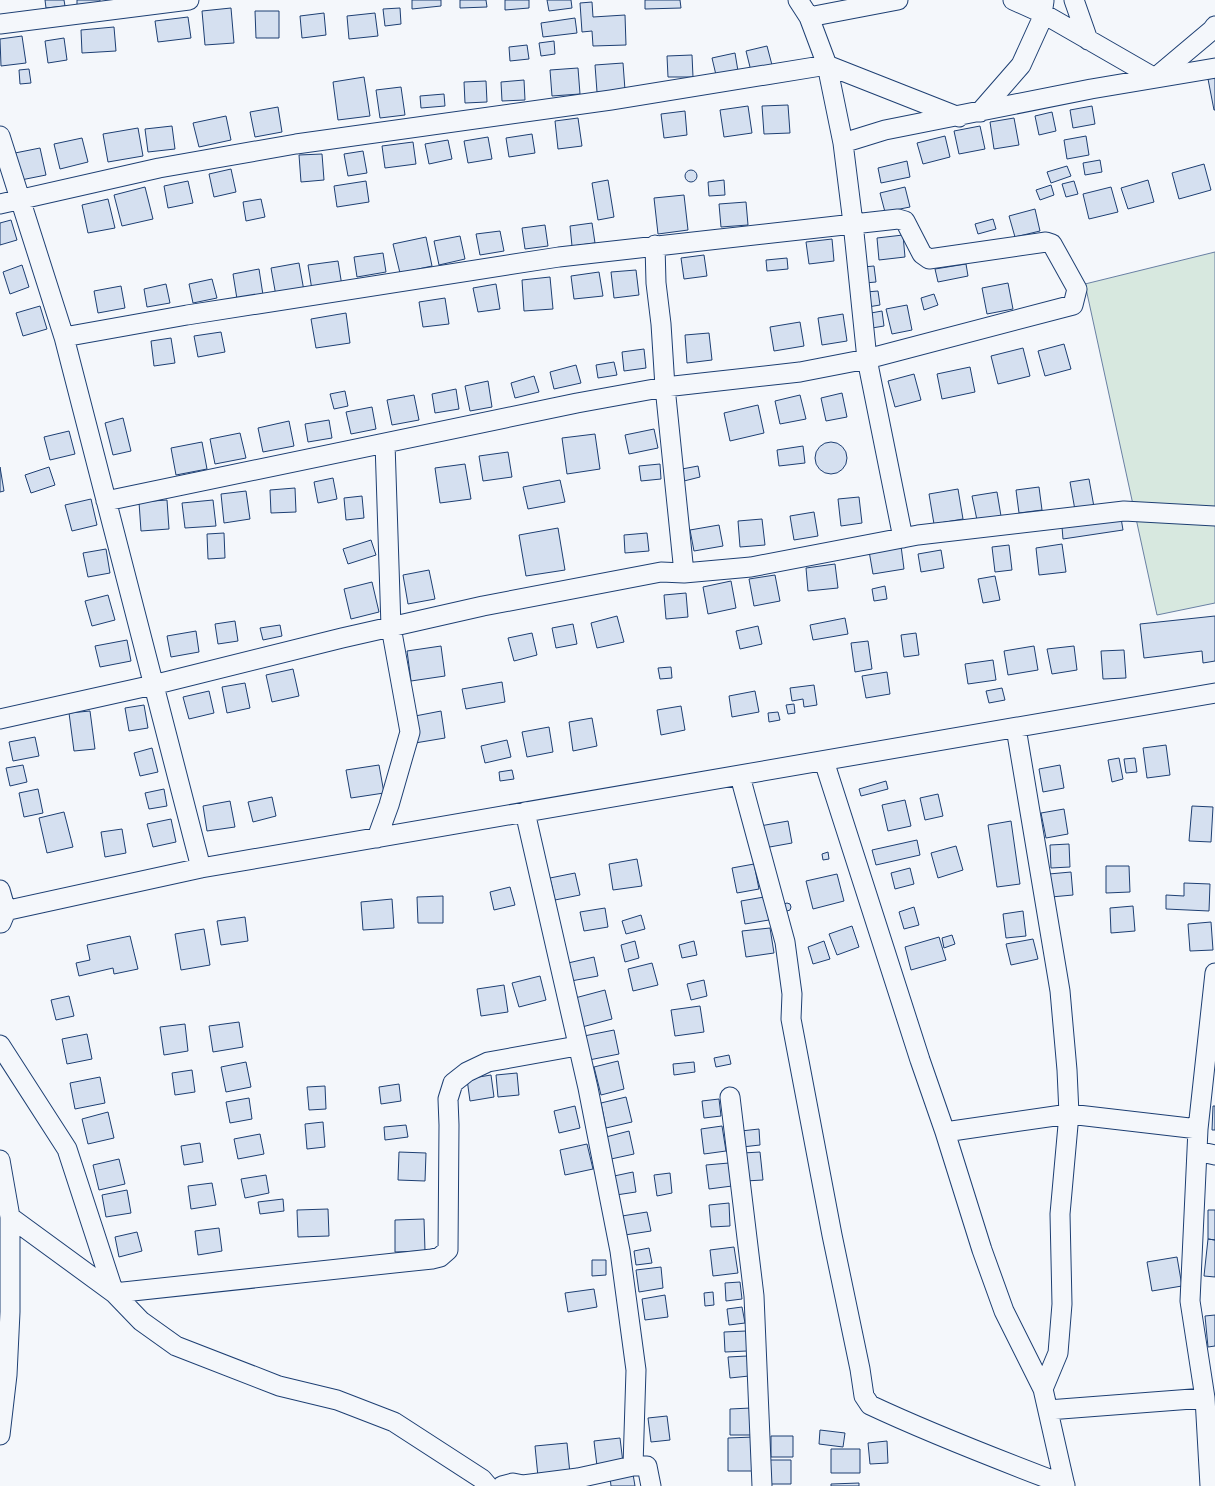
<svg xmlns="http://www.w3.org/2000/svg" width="1215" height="1486" font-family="'Roboto Serif',serif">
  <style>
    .green { fill: #d7e8df; stroke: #687fa3 }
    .building { fill: #d5e0f0; stroke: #1d3f73 }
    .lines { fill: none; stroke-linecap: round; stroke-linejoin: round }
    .street-casing { stroke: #1d3f73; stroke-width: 21 }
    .street { stroke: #f4f7fb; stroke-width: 19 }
  </style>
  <rect width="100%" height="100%" fill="#f4f7fb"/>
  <path class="green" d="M1215,252V603L1157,615L1085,284Z"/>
  <path class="building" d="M45,0H64L65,6L46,8Z
    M77,0H100V4L77,6Z
    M412,0H441V6L412,9Z
    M460,0H486L487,7L460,8Z
    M505,0H529V8L505,10Z
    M547,0H571L572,8L549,11Z
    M645,0H680L681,8L645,9Z
    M592,2L593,17L625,15L626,45L593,46L592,31L582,32L580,3Z
    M231,8L234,43L205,45L202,11Z
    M400,8L401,24L385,26L383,9Z
    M255,11H279V38H256Z
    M324,13L326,35L302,38L300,16Z
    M375,13L378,36L349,39L347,16Z
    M188,17L191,38L158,42L155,21Z
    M575,18L577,33L543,37L541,23Z
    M114,27L116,51L82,53L81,30Z
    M22,36L26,63L1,66L0,39Z
    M64,38L67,60L48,63L45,41Z
    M554,41L555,54L541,56L539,43Z
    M527,45L529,59L510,61L509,47Z
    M767,46L772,65L751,71L746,51Z
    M735,53L738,71L716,75L712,58Z
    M692,55L693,77H668L667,56Z
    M623,63L625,90L597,92L595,65Z
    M578,68L580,94L552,96L550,70Z
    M29,69L31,83L20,84L19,70Z
    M364,77L370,116L338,120L333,82Z
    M1215,78V110H1214L1208,79Z
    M524,80L525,100L502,101L501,82Z
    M486,81L487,102L465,103L464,82Z
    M401,87L405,115L380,118L376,90Z
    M444,94L445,106L421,108L420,96Z
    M788,105L790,133L764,134L762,106Z
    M748,106L752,133L724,137L720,110Z
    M1092,106L1095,124L1073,128L1070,110Z
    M278,107L282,132L255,137L250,112Z
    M685,111L687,135L664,138L661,114Z
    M1052,112L1056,131L1039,135L1035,116Z
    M226,116L231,140L199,147L193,123Z
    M578,118L582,146L558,149L555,121Z
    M1014,118L1019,145L994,149L990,122Z
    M172,126L175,149L148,152L145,129Z
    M980,126L985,149L959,154L954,131Z
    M138,128L143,156L108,162L103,134Z
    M532,134L535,153L509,157L506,138Z
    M945,136L950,157L923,164L917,143Z
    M1086,136L1089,155L1067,159L1064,140Z
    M488,137L492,159L468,163L464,141Z
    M82,138L88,162L60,169L54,144Z
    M448,140L452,159L429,164L425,144Z
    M413,142L416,164L385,168L382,146Z
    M40,148L46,175L21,180L15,153Z
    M363,151L367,173L348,176L344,154Z
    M322,154L324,180L301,182L299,155Z
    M1100,160L1102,172L1085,175L1083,163Z
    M907,161L910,177L881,183L878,168Z
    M1204,164L1211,190L1179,199L1172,173Z
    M1067,166L1071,176L1051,183L1047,172Z
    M231,169L236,192L214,197L209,174Z
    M685 176a6 6 0 1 1 12 0a6 6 0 1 1-12 0Z
    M608,180L614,217L598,220L592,183Z
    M724,180L725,195L709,196L708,182Z
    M1148,180L1154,202L1128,209L1121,188Z
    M188,181L193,203L168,208L164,186Z
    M366,181L369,202L337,207L334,186Z
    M1074,181L1078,194L1066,197L1062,184Z
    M1051,185L1054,195L1040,200L1036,190Z
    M145,187L153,219L122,226L114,195Z
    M905,187L910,207L885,212L880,193Z
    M1111,187L1118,212L1089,219L1083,194Z
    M684,195L688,230L658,234L654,198Z
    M108,199L115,228L88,233L82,205Z
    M261,199L265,217L246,221L243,202Z
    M746,202L748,225L721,227L719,204Z
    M1035,209L1040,231L1015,237L1009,216Z
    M993,219L996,229L978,234L975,224Z
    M11,220L17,240L0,245V223Z
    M592,223L595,243L572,246L570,226Z
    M545,225L548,246L525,249L522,228Z
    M500,231L504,251L480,255L476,234Z
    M903,235L905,257L879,260L877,238Z
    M460,236L465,259L439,265L434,241Z
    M426,237L432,266L400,273L393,244Z
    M832,239L834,261L809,264L806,242Z
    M383,253L386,272L357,277L354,257Z
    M704,255L707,276L684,279L681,258Z
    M787,258L788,269L767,271L766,260Z
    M338,261L342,286L312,290L308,265Z
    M299,263L304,291L276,296L271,268Z
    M966,264L968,276L938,282L935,269Z
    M22,265L29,287L10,294L3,272Z
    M874,266L876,282L865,283L863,267Z
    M259,269L263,295L237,299L233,274Z
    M636,270L639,295L614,298L611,272Z
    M599,272L603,296L574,299L571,276Z
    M550,277L553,309L524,311L522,280Z
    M212,279L217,298L193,303L189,284Z
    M1008,283L1013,309L987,314L982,288Z
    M166,284L170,303L147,307L144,289Z
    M496,284L500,309L478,312L473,288Z
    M121,286L125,308L98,313L94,291Z
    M878,291L880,305L868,307L866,292Z
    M934,294L938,305L924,310L921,298Z
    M445,298L449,324L423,327L419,302Z
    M907,305L912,330L892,334L886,309Z
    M40,306L47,329L23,336L16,313Z
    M882,311L884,326L872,328L871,313Z
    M346,313L350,343L316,348L311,319Z
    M843,314L847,341L822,345L818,318Z
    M800,322L804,346L774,351L770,327Z
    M221,332L225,352L198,357L194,336Z
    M709,333L712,360L687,363L685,335Z
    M171,338L175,363L154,366L151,341Z
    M1064,344L1071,369L1045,376L1038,351Z
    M1023,348L1030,376L998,384L991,356Z
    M644,349L646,368L624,371L622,352Z
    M614,362L617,375L598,378L596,365Z
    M576,365L581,383L554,389L550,372Z
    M970,367L975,392L942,399L937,374Z
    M914,374L921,400L895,407L888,381Z
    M534,376L539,392L515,398L511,383Z
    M488,381L492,407L470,411L465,386Z
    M456,389L459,409L435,413L432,394Z
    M345,391L348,406L334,409L330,394Z
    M842,393L847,417L826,421L821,398Z
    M414,395L419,420L392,425L387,400Z
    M800,395L806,419L780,424L775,401Z
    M758,405L764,433L730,441L724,413Z
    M372,407L376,429L351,434L346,412Z
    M123,418L131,451L113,455L105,423Z
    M329,420L332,438L308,442L305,424Z
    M289,421L294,446L263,452L258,428Z
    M654,429L658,448L629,454L625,435Z
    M69,431L75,454L50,460L44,437Z
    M240,433L246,458L215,464L210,439Z
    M595,434L600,469L567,474L562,438Z
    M202,442L207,469L176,475L171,448Z
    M815 458a16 16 0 1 1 32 0a16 16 0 1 1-32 0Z
    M803,446L805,463L779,466L777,450Z
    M508,452L512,477L483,481L479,456Z
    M465,464L471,499L440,503L435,468Z
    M660,464L661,479L641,481L639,466Z
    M698,466L700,477L684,481L682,469Z
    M0,467L4,491L0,492Z
    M49,467L55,485L31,493L25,475Z
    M333,478L337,499L318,503L314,482Z
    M1089,479L1094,507L1075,510L1070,482Z
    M560,480L565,502L528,509L523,487Z
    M1039,487L1042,510L1019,513L1016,490Z
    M295,488L296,512L271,513L270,490Z
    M958,489L963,519L934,524L929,494Z
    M246,491L250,519L224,523L221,494Z
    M997,492L1001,516L977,520L972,496Z
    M362,496L364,518L346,520L344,498Z
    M859,497L862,523L841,526L838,499Z
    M91,499L97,525L72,531L65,505Z
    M167,500L169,529L141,531L139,502Z
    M213,500L216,526L185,528L182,503Z
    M814,512L818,536L794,540L790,516Z
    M1121,518L1123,530L1063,539L1062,527Z
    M762,519L765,545L740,547L738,521Z
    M719,525L723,546L694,551L690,530Z
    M558,528L565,570L526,576L519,535Z
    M224,533L225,558L208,559L207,534Z
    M647,533L649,551L625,553L624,535Z
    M371,540L376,555L348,564L343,549Z
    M1062,544L1066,572L1039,575L1036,548Z
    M1009,545L1012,570L995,572L992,547Z
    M901,546L904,569L873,574L869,551Z
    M106,549L110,573L88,577L83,553Z
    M941,550L944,568L921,572L918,554Z
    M835,564L838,588L808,591L806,568Z
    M429,570L435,599L408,604L403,575Z
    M775,575L780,601L754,606L749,579Z
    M995,576L1000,600L983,603L978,579Z
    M731,581L736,608L708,614L703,587Z
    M372,582L379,612L351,619L344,589Z
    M885,586L887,599L874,601L872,589Z
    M686,593L688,617L666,619L664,595Z
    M108,595L115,620L92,626L85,601Z
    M617,616L624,642L597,648L591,623Z
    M1215,616V661L1203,663L1202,651L1144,658L1140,624Z
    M845,618L848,634L813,640L810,625Z
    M235,621L238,641L218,644L215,624Z
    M573,624L577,644L556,648L552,628Z
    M280,625L282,636L263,640L260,628Z
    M758,626L762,644L740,649L736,631Z
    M196,631L199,652L171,657L167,636Z
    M532,633L537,655L514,661L508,638Z
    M916,633L919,655L904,657L901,635Z
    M127,640L131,661L100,667L95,646Z
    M868,641L872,669L855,672L851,643Z
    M441,646L445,676L411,681L407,651Z
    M1034,646L1038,670L1008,675L1004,651Z
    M1074,646L1077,670L1052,674L1047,649Z
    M1124,650L1126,678L1103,679L1101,651Z
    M993,660L996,680L968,684L965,664Z
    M671,667L672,678L660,679L658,668Z
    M293,669L299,696L272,702L266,675Z
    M887,672L890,694L866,698L862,676Z
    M502,682L505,702L466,709L462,689Z
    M245,683L250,708L227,713L222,687Z
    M814,685L817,705L804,707L803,699L792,701L790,688Z
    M1002,688L1005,700L989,703L986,691Z
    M209,691L214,713L189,719L183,697Z
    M755,691L759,712L732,717L729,696Z
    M794,704L795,713L788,714L786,705Z
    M144,705L148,728L129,731L125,708Z
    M681,706L685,730L661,735L657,710Z
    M90,711L95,749L74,751L69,713Z
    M441,711L445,738L415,743L410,717Z
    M778,712L780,720L769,722L768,713Z
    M592,718L597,746L573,751L569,722Z
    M549,727L553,752L527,757L522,732Z
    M35,737L39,756L13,761L9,742Z
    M507,740L511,757L485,763L481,746Z
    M1166,745L1170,775L1147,778L1143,748Z
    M152,748L158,772L140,776L134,753Z
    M1119,758L1123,779L1112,782L1108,760Z
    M1135,758L1137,772L1126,773L1124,759Z
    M23,765L27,782L10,786L6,768Z
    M379,765L384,793L351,798L346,770Z
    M1060,765L1064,788L1043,792L1039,769Z
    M512,770L514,779L500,781L499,772Z
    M886,781L888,789L861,796L859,789Z
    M38,789L43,813L24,817L19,793Z
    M164,789L167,806L149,809L145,793Z
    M938,794L943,816L925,820L920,798Z
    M272,797L276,816L253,822L248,802Z
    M905,800L911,826L888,831L882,805Z
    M230,801L235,827L207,831L203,806Z
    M1192,806L1213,807L1211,842L1189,841Z
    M1064,809L1068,834L1046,838L1041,813Z
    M64,812L73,847L47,853L39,818Z
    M171,819L176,842L153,847L147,824Z
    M788,821L792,843L764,848L760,826Z
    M1011,821L1020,884L997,887L988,825Z
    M122,829L126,853L105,857L101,832Z
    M917,840L920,855L876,865L872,850Z
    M1069,844L1070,867L1051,868L1050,845Z
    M956,846L963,870L938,878L931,853Z
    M828,852L829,859L823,860L822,854Z
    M637,859L642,886L613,890L609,864Z
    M754,864L759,889L737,893L732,868Z
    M1106,866H1129L1130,892L1106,893Z
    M910,868L914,884L895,889L891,873Z
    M1071,872L1073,895L1051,897L1049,874Z
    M575,873L580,895L555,900L550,878Z
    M837,874L844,901L813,909L806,881Z
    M1184,883L1210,884L1209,911L1166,909V895L1184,896Z
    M510,887L515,905L494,910L490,892Z
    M443,896V923H418L417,897Z
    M764,897L769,920L745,924L741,901Z
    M392,899L394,928L363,930L361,902Z
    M783 907a4 4 0 1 1 8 0a4 4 0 1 1-8 0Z
    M1133,906L1135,931L1111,933L1110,908Z
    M914,907L919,925L904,929L899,912Z
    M605,908L608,927L584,931L580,912Z
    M1023,911L1026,936L1006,938L1003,914Z
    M641,915L645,929L626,934L622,921Z
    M245,917L248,941L221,945L217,921Z
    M1211,922L1213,950L1190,951L1188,924Z
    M852,926L859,947L837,955L829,934Z
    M770,928L774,953L746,957L742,931Z
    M204,929L210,965L181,970L175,934Z
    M952,935L955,944L944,948L942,938Z
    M130,936L138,969L114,974L113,968L79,976L76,963L90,960L87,945Z
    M939,937L946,960L911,970L905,947Z
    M1033,939L1038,959L1011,965L1006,944Z
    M635,941L639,958L625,962L621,945Z
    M694,941L697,955L682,958L679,945Z
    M824,941L830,959L813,964L808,947Z
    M594,957L598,976L571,981L568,963Z
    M652,963L658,985L633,991L628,969Z
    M540,976L546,1000L519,1007L512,983Z
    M704,980L707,996L691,1000L687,984Z
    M504,985L508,1012L481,1016L477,989Z
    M605,990L612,1019L582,1027L575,998Z
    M69,996L74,1016L56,1020L51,1000Z
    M700,1006L704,1032L675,1036L671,1010Z
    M239,1022L243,1047L213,1052L209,1026Z
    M185,1024L188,1051L164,1055L160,1027Z
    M614,1030L619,1054L589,1060L584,1036Z
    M87,1034L92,1059L67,1064L62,1039Z
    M729,1055L731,1064L716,1067L714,1058Z
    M618,1061L624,1089L601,1095L594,1067Z
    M246,1062L251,1087L226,1092L221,1067Z
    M694,1062L695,1072L674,1075L673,1064Z
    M192,1070L195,1092L175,1095L172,1073Z
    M517,1073L519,1095L498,1097L496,1075Z
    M491,1075L494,1097L470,1101L467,1079Z
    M100,1077L105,1103L75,1109L70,1083Z
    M399,1084L401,1101L381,1104L379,1087Z
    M325,1086L326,1109L309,1110L307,1087Z
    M626,1097L632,1122L606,1128L601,1103Z
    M249,1098L252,1119L230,1123L226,1102Z
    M719,1099L721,1116L704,1118L702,1101Z
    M575,1106L580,1128L559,1133L554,1111Z
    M1213,1106H1215V1130H1212Z
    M108,1112L114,1138L88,1144L82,1119Z
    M323,1122L325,1147L307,1149L305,1124Z
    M406,1125L408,1137L385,1140L384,1127Z
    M722,1126L726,1151L704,1154L701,1129Z
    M759,1129L760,1145L742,1147L741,1131Z
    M629,1131L634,1154L611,1159L606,1137Z
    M260,1134L264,1154L238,1159L234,1139Z
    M200,1143L203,1162L184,1165L181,1146Z
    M587,1144L593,1169L565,1175L560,1150Z
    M399,1152L426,1153L425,1181L398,1180Z
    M760,1152L763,1180L745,1181L743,1153Z
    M119,1159L125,1184L99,1190L93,1165Z
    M729,1163L732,1186L709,1189L706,1165Z
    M633,1172L636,1192L616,1195L614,1176Z
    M670,1173L672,1193L657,1196L654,1175Z
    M266,1175L269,1193L245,1198L241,1179Z
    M212,1183L216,1205L191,1209L188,1186Z
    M127,1190L131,1213L106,1217L102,1195Z
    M283,1199L284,1211L260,1214L258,1202Z
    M729,1203L730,1226L711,1227L709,1205Z
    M328,1209L329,1236L298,1237L297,1210Z
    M1208,1210H1215V1240L1208,1239Z
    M647,1212L651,1231L625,1235L622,1216Z
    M424,1219L425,1251L395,1252V1220Z
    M219,1228L222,1251L198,1255L195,1231Z
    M137,1232L142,1251L119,1257L115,1237Z
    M1208,1239L1215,1240V1277L1204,1276Z
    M734,1247L738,1273L713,1276L710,1250Z
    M649,1248L652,1263L636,1265L634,1251Z
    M1177,1257L1182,1286L1152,1291L1147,1262Z
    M592,1260H606V1275L592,1276Z
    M661,1267L663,1288L639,1292L636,1270Z
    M740,1282L742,1299L726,1301L725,1283Z
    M594,1289L597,1307L568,1312L565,1293Z
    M713,1292L714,1305L705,1306L704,1293Z
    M665,1295L668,1317L645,1320L642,1299Z
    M742,1307L745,1323L729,1325L727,1309Z
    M1215,1315V1346L1208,1347L1205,1316Z
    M746,1331L747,1351L725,1352L724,1332Z
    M747,1356L749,1376L730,1378L728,1357Z
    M751,1408L752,1435H730V1409Z
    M667,1416L670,1440L651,1442L648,1418Z
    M820,1430L845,1433L843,1447L819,1444Z
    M771,1436H793V1457H771Z
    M754,1437V1471H728V1438Z
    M620,1438L623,1463L597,1466L594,1441Z
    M887,1441L888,1463L870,1464L868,1443Z
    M567,1443L570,1474L538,1477L535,1446Z
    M831,1449H860V1473H831Z
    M770,1460H791V1484H770Z
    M633,1474L635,1486H611L610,1477Z
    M859,1483V1486H831V1484Z"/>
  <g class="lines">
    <g class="street-casing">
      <path id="street" d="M798,0L809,17L827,65L843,143L853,223L867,359L903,538
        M1013,0L1042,13L1155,78L1212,30L1215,26
        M1074,0L1088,40
        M809,17L898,0
        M0,24L189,0
        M980,112L1021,65L1041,21L1044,1
        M0,136L64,337L201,868
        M843,143L885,130L1091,89L1215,68
        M0,204L159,168L296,144L611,100L827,65L959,117
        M655,245L656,283L661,324L665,387L684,573
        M64,337L187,315L559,257L898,219L905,221L922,254L929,259L1046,242L1052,244L1077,289L1073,305L867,359L800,372L665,387L577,403L106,501
        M0,719L153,685L342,638L483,606L661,572L684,573L751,567L918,535L1124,511L1215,516
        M1016,728L1060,991L1067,1070L1069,1114L1060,1214L1062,1304L1058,1353L1043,1389
        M824,761L920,1060L945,1132L982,1250L1004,1311L1043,1389L1065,1486
        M740,776L785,942L792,994L791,1019L832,1235L860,1369L864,1396L870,1405C934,1435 999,1460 1065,1485
        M525,812L588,1088L620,1251L636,1370L633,1466H647L651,1486
        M377,838L389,805L410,732L391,627L385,443
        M0,890L6,911L1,923
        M0,912L201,868L1215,693
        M0,1045L67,1149L114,1293L432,1259L440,1257L448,1250L449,1125L448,1099L453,1083L467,1072L488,1062L577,1046
        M730,1097L754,1296L762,1486
        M945,1132L1069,1114L1198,1129
        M1197,1151L1215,1155
        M0,1160L10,1217V1312L7,1375L0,1435
        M10,1217L114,1293L141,1321L176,1346L279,1386L337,1400L394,1422L482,1479L488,1486
        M1048,1410L1205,1398
        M502,1486L513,1483L523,1485L578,1478L633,1466
        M1210,1486L1205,1398L1190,1301L1198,1129L1215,973"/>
    </g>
    <use href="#street" class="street"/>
  </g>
</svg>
